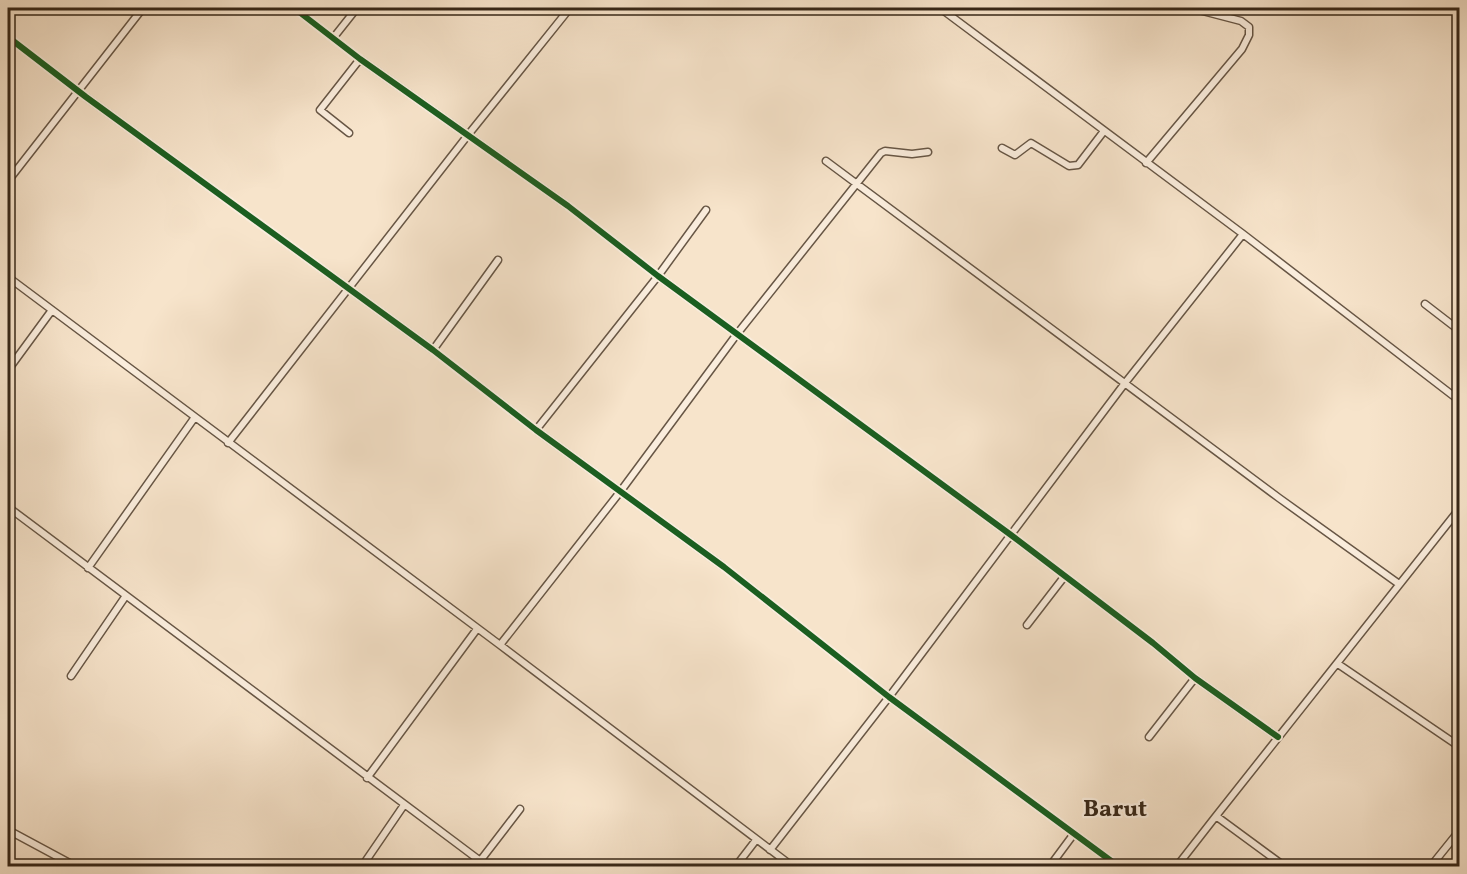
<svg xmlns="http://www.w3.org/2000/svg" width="1467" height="874" font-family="Vollkorn,serif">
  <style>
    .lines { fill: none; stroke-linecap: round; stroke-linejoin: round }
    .minor-casing { stroke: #675645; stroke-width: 9 }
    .minor { stroke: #faeddd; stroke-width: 6 }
    .cycleway-casing { stroke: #faeddd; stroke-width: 10 }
    .cycleway { stroke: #1b5e20; stroke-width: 6 }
    .labels { text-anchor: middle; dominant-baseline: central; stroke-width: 4.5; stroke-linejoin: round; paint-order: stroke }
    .quarter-label { font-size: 24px; font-weight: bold; fill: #372718; stroke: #faeddd }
  </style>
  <rect width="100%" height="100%" fill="#f7e4cb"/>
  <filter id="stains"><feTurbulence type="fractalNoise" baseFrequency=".00333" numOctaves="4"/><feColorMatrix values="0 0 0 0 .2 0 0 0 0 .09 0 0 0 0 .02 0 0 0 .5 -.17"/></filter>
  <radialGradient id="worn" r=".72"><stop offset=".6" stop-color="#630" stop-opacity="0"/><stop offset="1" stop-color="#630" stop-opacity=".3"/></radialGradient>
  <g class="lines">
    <g class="minor-casing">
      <path id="minor" d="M294,8L360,59L568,206L658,276L1011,535L1153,643L1195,678L1278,737
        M940,8L1243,234L1460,401
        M8,37L86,97L433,350L536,430L724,567L889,697L1118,866
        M334,37L357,8
        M349,133L320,110L360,59
        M1002,148L1015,155L1031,143L1069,166L1078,165L1104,131
        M826,161L1279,498L1399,584
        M1146,163L1242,49L1249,35V27L1241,21L1191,8
        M8,181L143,8
        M8,277L500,645L792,866
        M1425,304L1460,331
        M433,350L498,260
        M8,370L52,310
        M536,430L658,276L706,210
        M228,443L468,135L570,8
        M8,507L487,866
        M88,568L195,417
        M1027,625L1064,577
        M500,645L620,492L737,334L881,153L885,151L912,154L928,152
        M1338,664L1460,747
        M71,676L125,597
        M1149,737L1195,678
        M367,778L477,629
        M1216,816L1460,508
        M8,830L75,866
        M770,850L889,697L1125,383L1243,234
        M480,861L520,809
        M365,862L404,805
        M736,866L756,840
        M1050,866L1073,835
        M1177,866L1216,816L1284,866
        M1431,866L1460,830"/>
    </g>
    <use href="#minor" class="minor"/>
    <g class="cycleway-casing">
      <path id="cycleway" d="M294,8L360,59L568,206L658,276L1011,535L1153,643L1195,678L1278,737
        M8,37L86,97L433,350L536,430L724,567L889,697L1118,866"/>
    </g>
    <use href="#cycleway" class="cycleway"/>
  </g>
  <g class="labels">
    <g class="quarter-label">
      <text x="1115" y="810">Barut</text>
    </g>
  </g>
  <rect width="1467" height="874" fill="none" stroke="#f7e4cb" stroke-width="30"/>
  <rect x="9" y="9" width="1449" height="856" fill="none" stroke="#372718" stroke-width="3"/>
  <rect x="15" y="15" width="1437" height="844" fill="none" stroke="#372718" stroke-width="1.5"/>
  <rect width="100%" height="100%" filter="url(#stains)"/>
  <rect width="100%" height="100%" fill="url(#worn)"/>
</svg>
